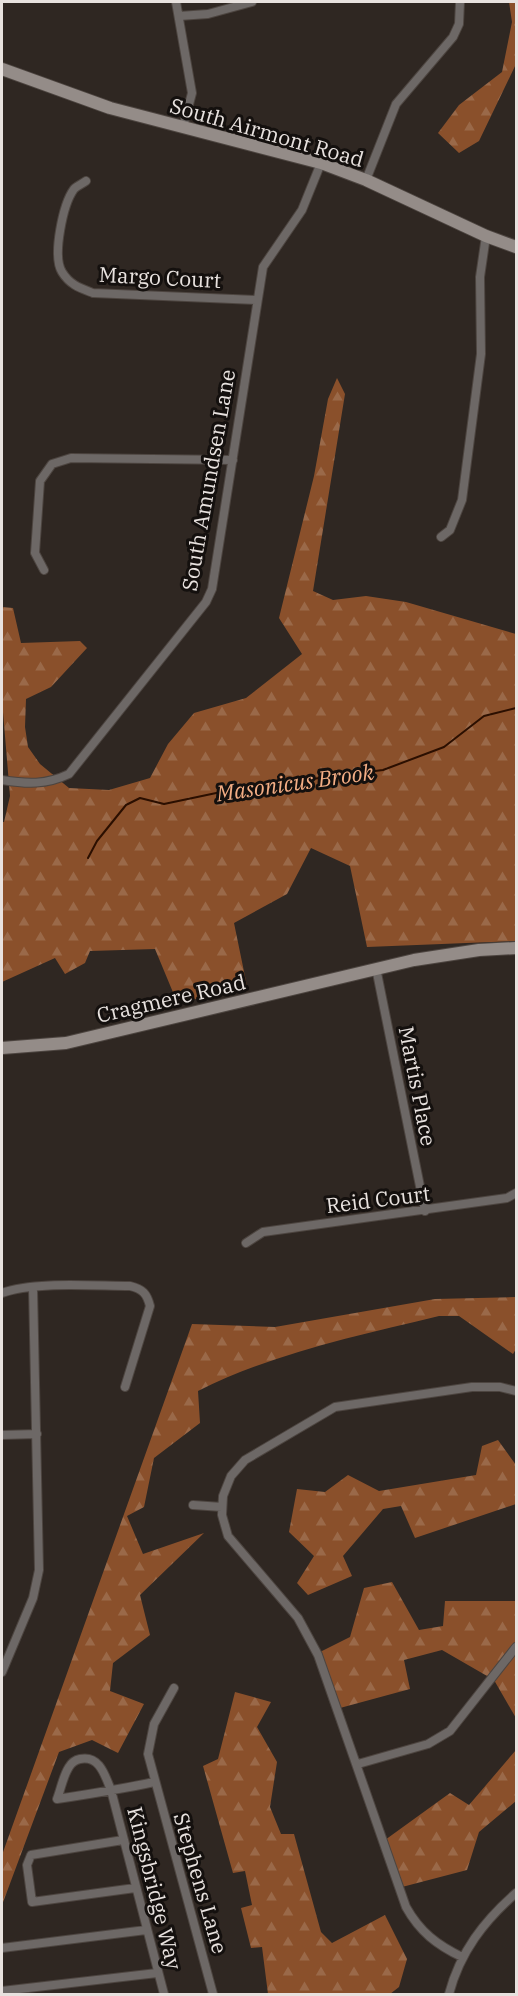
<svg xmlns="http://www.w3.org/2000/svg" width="518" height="1996" font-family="'IBM Plex Serif',serif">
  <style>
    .forest { fill: url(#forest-firs) }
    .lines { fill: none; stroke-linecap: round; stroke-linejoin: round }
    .stream { stroke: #2b0f00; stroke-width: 2 }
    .street-casing { stroke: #4d4540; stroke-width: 10 }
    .secondary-casing { stroke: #4d4540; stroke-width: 14 }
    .street { stroke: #6d6866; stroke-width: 8 }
    .secondary { stroke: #948c88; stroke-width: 12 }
    .labels { text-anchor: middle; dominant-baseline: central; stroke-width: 6; stroke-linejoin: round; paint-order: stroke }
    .street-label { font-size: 21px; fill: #e8e2df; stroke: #14100e }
    .water-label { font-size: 22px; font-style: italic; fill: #f4ae85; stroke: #14100e }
  </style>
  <defs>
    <pattern id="forest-firs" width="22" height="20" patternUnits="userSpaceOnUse" patternTransform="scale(1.5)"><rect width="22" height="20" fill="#8a502b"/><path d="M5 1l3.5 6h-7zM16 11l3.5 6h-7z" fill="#9a6949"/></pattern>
  </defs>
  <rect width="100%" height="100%" fill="#2f2722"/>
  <path class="forest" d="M509,2H516V64L479,141L459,153L438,133L459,105L502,72L512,22Z
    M337,378L345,394L313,591L333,600L366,596L406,602L516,634V941L367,947L350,866L311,848L287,894L234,923L248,991L177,1002L155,949L90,951L85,963L65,974L55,958L2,982V822H4L10,796L2,700V607L13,608L21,643L80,641L87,648L51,687L26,699L25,727L28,747L40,764L69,788L109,790L150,778L168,744L194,713L246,698L302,654L279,618L314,476L328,399Z
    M516,1297V1349L513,1354L459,1316H439C356,1336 274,1353 198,1391L200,1423L154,1458L144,1507L127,1516L143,1554L204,1533L140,1595L150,1635L113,1663L110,1691L144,1704L118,1753L92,1740L59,1752L2,1905V1855L192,1324L275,1327L435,1299Z
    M498,1440L516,1465V1504L415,1538L401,1506L383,1509L343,1556L352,1576L308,1595L297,1583L314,1556L289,1532L297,1489L325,1492L348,1475L379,1491L476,1475L482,1446Z
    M392,1582L419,1630L443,1626L445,1601H516V1718L494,1680L442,1650L404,1660L410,1689L340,1708L318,1653L350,1637L364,1588Z
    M235,1692L271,1702L257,1727L277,1762L270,1807L281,1834H294L321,1932L332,1943L385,1915L407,1959L399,1987L390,1994H268L262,1947L251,1948L241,1908L252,1905L245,1871L233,1873L203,1766L218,1759Z
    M516,1750V1801L479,1832L467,1870L402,1887L385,1840L450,1793L469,1805Z"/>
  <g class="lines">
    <path class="stream" d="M88,858L97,841L126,805L140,798L164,804L240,788L383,770L444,747L484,716L516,708"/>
    <g class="street-casing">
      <path id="street" d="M176,2L192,93L183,127
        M179,16L208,14L252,2
        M366,180L396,104L453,37L459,24L460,2
        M86,181C82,184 77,186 74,189C63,204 52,256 62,272C70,285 80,288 93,293L256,300
        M441,537L450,530L462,500L481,354L480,277L486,236
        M44,570L35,553L40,481L52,464L71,458L233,460
        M2,780C27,784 46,785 69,774L206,602L212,589L263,267L302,210L321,163
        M376,968L425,1211
        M246,1243L263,1232L507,1198L516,1193
        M2,1293C33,1281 95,1286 130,1286C143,1289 147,1294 150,1306L125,1387
        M2,1435L37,1434
        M193,1505L222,1507
        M2,1672L33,1598L39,1570L33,1288
        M174,1688L154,1724L148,1754L213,1994
        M358,1764L428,1744L450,1731L516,1647
        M154,1782C122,1789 90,1794 57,1799C61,1789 63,1776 69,1767C72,1762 75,1760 80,1759C100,1755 105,1776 111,1790L164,1994
        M123,1840L31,1855L27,1865L32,1902L135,1888
        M2,1948L146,1930
        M462,1957C437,1945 420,1932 406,1907L318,1655L298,1618L228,1536L222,1515L223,1496L231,1476L245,1460L335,1407L472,1387H500L516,1391
        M2,1991L157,1973
        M449,1994C460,1952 484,1921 516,1893"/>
    </g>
    <g class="secondary-casing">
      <path id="secondary" d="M2,69L110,108L321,163L366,180L486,236L516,247
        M2,1048L66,1043L414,960L479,950L516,948"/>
    </g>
    <use href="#street" class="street"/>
    <use href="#secondary" class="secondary"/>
  </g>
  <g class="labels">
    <g class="street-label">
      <text transform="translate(267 132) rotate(16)">South Airmont Road</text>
      <text transform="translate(160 277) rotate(3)">Margo Court</text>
      <text transform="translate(208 480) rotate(-80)">South Amundsen Lane</text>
      <text transform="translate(171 998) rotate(-13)">Cragmere Road</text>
      <text transform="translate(418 1086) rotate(79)">Martis Place</text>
      <text transform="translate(378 1199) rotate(-7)">Reid Court</text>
      <text transform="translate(201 1883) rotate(74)">Stephens Lane</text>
      <text transform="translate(155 1888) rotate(76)">Kingsbridge Way</text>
    </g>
    <g class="water-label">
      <text transform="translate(295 782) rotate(-8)">Masonicus Brook</text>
    </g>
  </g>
  <rect width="518" height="1996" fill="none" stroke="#e8e2df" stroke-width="6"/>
</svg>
